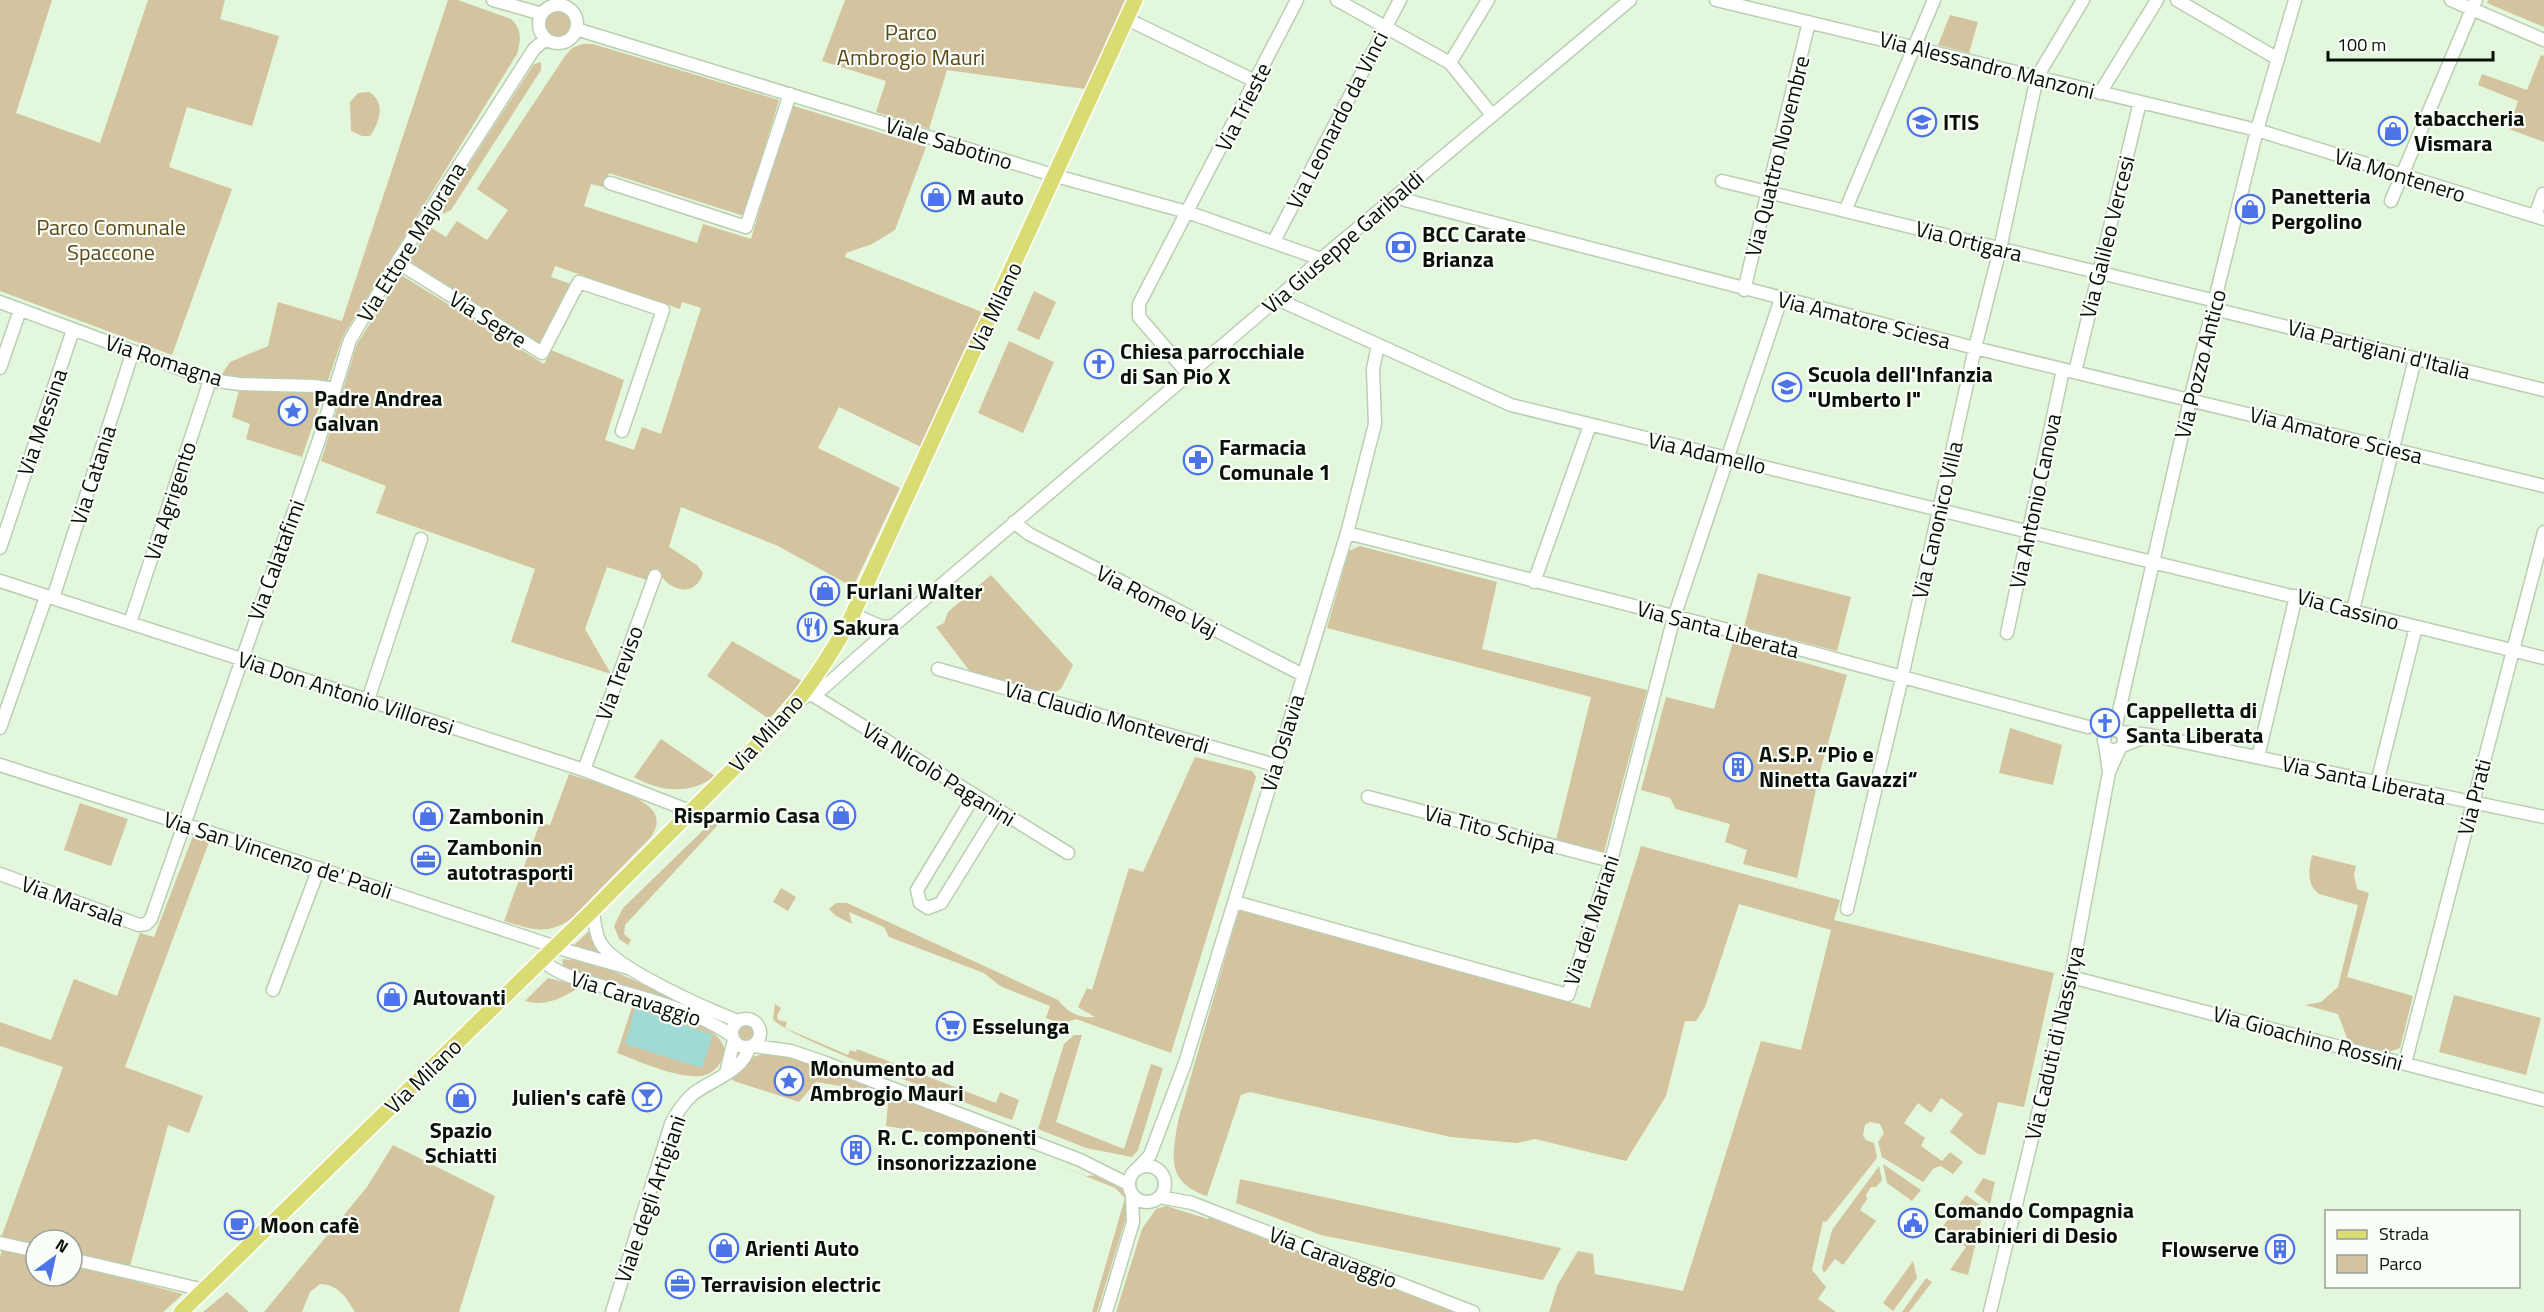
<svg xmlns="http://www.w3.org/2000/svg" width="2544" height="1312" font-family="'Titillium Web',sans-serif">
  <style>
    .green { fill: #d4c39f }
    .water { fill: #a0dad5 }
    .lines { fill: none; stroke-linecap: round; stroke-linejoin: round }
    .minor-casing { stroke: #baceb3; stroke-width: 15 }
    .major-casing { stroke: #fff; stroke-width: 18 }
    .minor { stroke: #fff; stroke-width: 12 }
    .major { stroke: #d9dc72; stroke-width: 15 }
    .labels { text-anchor: middle; dominant-baseline: central; stroke-width: 4.5; stroke-linejoin: round; paint-order: stroke }
    .park-label { font-size: 22px; fill: #5d4816; stroke: #fafef9 }
    .street-label { font-size: 22px; fill: #091007; stroke: #fafef9 }
    .poi-label { font-size: 22px; font-weight: bold; fill: #091007; stroke: #fafef9; text-anchor: start }
  </style>
  <rect width="100%" height="100%" fill="#e2f7db"/>
  <path class="green" d="M0,0H52L16,113L100,143L148,0H225L220,19L279,36L252,126L187,107L169,167L232,189L172,355L0,291Z
    M448,0H458L511,19C522,29 521,40 517,54L343,336L302,457L246,439L250,424L232,417L242,379L222,374L230,362L268,346L278,302L342,321Z
    M845,0H1126L1085,89L947,70L929,129L876,112L886,81L822,61Z
    M2488,0H2544V27L2487,3Z
    M544 24a14 14 0 1 1 28 0a14 14 0 1 1-28 0Z
    M1950,15L1978,22L1969,53L1938,45Z
    M583,44H593L779,100L744,216L609,173L603,187L591,184L584,206L697,243L703,224L751,239L791,105L926,147L895,230L872,244L846,253L845,257L984,313L923,448L839,407L818,448L900,488L853,587L778,546L681,507L669,547L697,565L703,573C696,596 674,593 661,576L659,584L607,567L585,629L611,674L511,642L535,569L376,513L386,486L321,461L357,344L401,275L544,364L551,350L624,380L605,440L634,450L642,427L661,434L701,308L682,302L680,309L555,266L551,277L571,284L540,344L409,261L430,227L446,237L457,221L487,240L508,210L477,189L565,56L572,48Z
    M2541,55L2544,56V142L2509,129L2518,101L2478,85L2482,74L2527,90Z
    M541,62V70L451,210L443,214L442,206L534,64Z
    M369,92C386,102 380,122 370,136H362L351,131L350,102L358,93Z
    M1034,291L1056,302L1039,340L1017,330Z
    M1009,341L1054,362L1023,433L978,413Z
    M1360,546L1497,582L1482,649L1647,690L1604,852L1556,840L1591,697L1327,628L1349,551Z
    M1758,573L1851,597L1837,651L1744,627Z
    M991,575L1073,665L1061,689L1050,695L972,674L936,627L944,623L948,612Z
    M732,641L802,681L769,719L707,676Z
    M1733,642L1847,675L1819,775L1797,878L1743,864L1747,850L1725,842L1730,824L1676,809L1670,798L1641,790L1666,697L1714,709Z
    M2010,728L2062,745L2053,785L1999,773Z
    M661,739L715,776C691,795 660,792 634,777Z
    M1195,757L1252,771L1256,777L1171,1053L1076,1019L1061,1024L1046,1018L1050,1006L1000,986L984,973L889,937L884,927L849,912L852,924L836,916L829,909L836,903H847L1058,1000C1068,1012 1079,1019 1095,1017L1078,1007L1087,988L1092,990L1129,868L1143,872Z
    M569,774C590,781 645,794 655,814C659,823 655,830 651,837L571,919C546,936 531,929 504,921L540,823L550,825Z
    M80,803L128,819L111,866L64,850Z
    M724,810L728,814L625,925L624,934L631,940L628,945L619,939L614,926L623,908Z
    M193,836L209,842L125,1067L203,1096L189,1133L168,1125L130,1266L72,1253V1240H36V1246L1,1238L63,1067L0,1046V1022L51,1040L74,979L117,996L140,933L154,937Z
    M1641,846L1840,900L1834,920L2054,973L2024,1107L1998,1102L1985,1155L1978,1154L1950,1132L1963,1114L1941,1098L1931,1113L1918,1103L1904,1123L1925,1138L1921,1146L1942,1161L1950,1152L1963,1162L1953,1174L1941,1166L1934,1168L1923,1182L1882,1157L1878,1142L1884,1133L1880,1124L1870,1122L1865,1125L1863,1136L1866,1140L1874,1143L1877,1158L1826,1222L1823,1221L1812,1270L1826,1287L1818,1299L1836,1312H1549L1558,1284L1578,1251L1593,1254L1595,1274L1683,1291L1761,1041L1801,1050L1831,930L1739,904L1705,1007L1696,1021H1685L1666,1096L1626,1161L1535,1139L1517,1143L1451,1137L1250,1092L1241,1095L1207,1196C1166,1182 1172,1157 1178,1121L1240,907L1590,1008Z
    M2312,855L2356,866L2354,875L2357,889L2369,893L2347,977L2413,996L2400,1048L2383,1054L2350,1046L2338,1014L2305,1005L2321,1002L2338,987L2358,905L2319,894C2306,884 2309,869 2312,855Z
    M781,888L796,897L788,911L773,902Z
    M589,931L592,942L602,957L572,947Z
    M562,959C624,964 670,1006 729,1022L726,1029L571,974L563,965Z
    M548,978L581,986C563,998 546,1007 525,1001Z
    M2454,995L2541,1018L2526,1075L2439,1052Z
    M634,1001C662,1011 724,1021 726,1056C721,1061 717,1069 710,1073C691,1085 638,1061 617,1053Z
    M775,1004L781,1008L777,1016L778,1020L787,1022L785,1028L848,1055L850,1050L856,1052L857,1049L996,1103L1000,1092L1019,1100L1012,1120C978,1107 785,1038 773,1019Z
    M736 1033a10 10 0 1 1 20 0a10 10 0 1 1-20 0Z
    M1074,1035H1082L1056,1122L1124,1149L1151,1064L1163,1068L1138,1150L1132,1157L1086,1148L1038,1129L1064,1044Z
    M763,1054L793,1058L869,1084L866,1090L816,1082L799,1102L734,1081L731,1078L749,1058Z
    M889,1093L997,1134L993,1143L886,1126Z
    M393,1145L495,1196L459,1312H355C345,1296 339,1285 320,1284L310,1292L302,1312H264L367,1187Z
    M1055,1164L1086,1176L1101,1175L1128,1192L1129,1208L1097,1312H1092L1125,1198L1115,1188Z
    M1883,1164L1921,1190L1912,1201L1887,1183Z
    M1879,1166L1882,1180L1876,1187H1871L1866,1195L1867,1199L1860,1210L1876,1221L1843,1265L1835,1259L1824,1273L1822,1268L1832,1230Z
    M1983,1178L1995,1182L1990,1204L1974,1192Z
    M1240,1179L1561,1248L1543,1280L1321,1235L1236,1203Z
    M1966,1195L1984,1208L1968,1275L1950,1270L1966,1247L1941,1229Z
    M1166,1206L1208,1219L1210,1216L1456,1312H1116L1142,1229L1156,1209Z
    M3,1247L36,1255V1276H72V1265L183,1294L163,1312H0V1257Z
    M1913,1261L1917,1278L1893,1311L1883,1303Z
    M1926,1278L1932,1282L1909,1312H1902Z
    M227,1292L249,1312H202H203Z"/>
  <path class="water" d="M635,1008L713,1035L702,1068L625,1044Z"/>
  <g class="lines">
    <g class="minor-casing">
      <path id="minor" d="M493,0L542,14
        M1337,0L1450,63L1492,115
        M1716,0L2257,130L2544,219
        M2177,0L2278,59
        M2451,0L2544,40
        M539 24a19 19 0 1 1 38 0a19 19 0 1 1-38 0Z
        M1127,19L1257,82
        M576,29L1056,176L1187,212L1321,259
        M1450,63L1488,0
        M2100,93L2157,0
        M1722,181L2216,301
        M610,183L746,227L790,94
        M1397,195L1405,200L1975,348L2544,486
        M2391,201L2476,0
        M1845,211L1934,0
        M2535,216L2543,194
        M1274,241L1400,0
        M397,262L542,353L579,282L663,310L622,431
        M1744,290L1809,22
        M1277,299L1511,405L2544,658
        M0,302L210,380L240,384L314,386L335,389
        M2214,309L2544,390
        M0,368L20,310
        M2075,372L2140,102
        M1189,375L1139,317V304L1297,0
        M1014,522L1029,534L1303,675
        M1347,533L1732,631L2088,727
        M0,548L73,330
        M0,581L584,770L690,811
        M1534,582L1590,425
        M53,598L133,351
        M2353,610L2415,359
        M853,614L882,627L893,626
        M130,623L210,380
        M2007,633L2063,370
        M938,669L1275,765
        M811,694L1068,853
        M368,700L421,539
        M799,700L822,689L893,626L1277,299L1321,259L1630,0
        M0,728L46,597
        M2115,729L2190,400L2257,130L2295,0
        M2104 740a10 10 0 1 1 20 0a10 10 0 1 1-20 0Z
        M2121,732L2150,735L2122,746
        M2150,735L2544,817
        M2105,744L2109,772L2120,748
        M2258,757L2296,596
        M0,765L184,824L565,950L628,968
        M584,770L655,576
        M2377,783L2416,627
        M974,796L917,890L920,903L928,908L941,903L998,811
        M1368,797L1611,861
        M0,874L139,925L146,924L151,919L319,440L350,340L397,262L534,49L546,39
        M1235,902L1568,995L1611,861L1674,617L1781,299
        M1847,909L1900,686L1975,348L2000,249L2037,77L2083,0
        M593,910C594,920 595,933 600,942C613,968 709,1010 738,1021
        M541,960C562,977 585,981 609,988C651,1000 696,1011 731,1035
        M2071,977L2544,1100
        M273,990L319,868
        M732 1033a14 14 0 1 1 28 0a14 14 0 1 1-28 0Z
        M754,1046L791,1051L826,1063L1080,1160L1128,1184
        M2405,1063L2544,532
        M726,1073L734,1040
        M1129 1184a18 18 0 1 1 36 0a18 18 0 1 1-36 0Z
        M1138,1168L1150,1155L1185,1063L1347,533L1375,424L1373,369L1378,345
        M1160,1197L1192,1203L1473,1312
        M0,1243L36,1251
        M72,1259L204,1290
        M612,1312L671,1124C677,1112 683,1103 693,1094C711,1080 744,1071 749,1047
        M1106,1312L1133,1222L1132,1196
        M1990,1312L2071,977L2109,772"/>
    </g>
    <g class="major-casing">
      <path id="major" d="M181,1312L593,910L777,725C806,693 829,658 850,620L1135,0"/>
    </g>
    <use href="#minor" class="minor"/>
    <use href="#major" class="major"/>
  </g>
  <defs>
    <g id="school-ring" transform="scale(1.5)"><circle r="9.5" fill="#fafef9" stroke="#4d74e7" stroke-width="1.5"/><path d="M0-5L7-2L0 1L-7-2ZM-4 1L0 2.5L4 1V4Q0 6-4 4Z" fill="#4d74e7"/></g>
    <g id="shop-ring" transform="scale(1.5)"><circle r="9.5" fill="#fafef9" stroke="#4d74e7" stroke-width="1.5"/><path d="M-5-2.5h2.3a2.7 3.5 0 0 1 5.4 0H5L5.5 6h-11ZM-1.5-2.5h3a1.5 2.3 0 0 0-3 0Z" fill="#4d74e7"/></g>
    <g id="bank-ring" transform="scale(1.5)"><circle r="9.5" fill="#fafef9" stroke="#4d74e7" stroke-width="1.5"/><path d="M-6-4H6V4H-6ZM0-2.3a2.3 2.3 0 1 0 0 4.6a2.3 2.3 0 1 0 0-4.6Z" fill="#4d74e7"/></g>
    <g id="church-ring" transform="scale(1.5)"><circle r="9.5" fill="#fafef9" stroke="#4d74e7" stroke-width="1.5"/><path d="M-1.2-6h2.4v3.5h3.3v2.4h-3.3V6h-2.4V-.1h-3.3v-2.4h3.3Z" fill="#4d74e7"/></g>
    <g id="sight-ring" transform="scale(1.5)"><circle r="9.5" fill="#fafef9" stroke="#4d74e7" stroke-width="1.5"/><path d="M0-6L1.8-2.2L6-1.7L2.9 1.2L3.7 5.4L0 3.3L-3.7 5.4L-2.9 1.2L-6-1.7L-1.8-2.2Z" fill="#4d74e7"/></g>
    <g id="pharmacy-ring" transform="scale(1.5)"><circle r="9.5" fill="#fafef9" stroke="#4d74e7" stroke-width="1.5"/><path d="M-2-6h4v4h4v4h-4v4h-4v-4h-4v-4h4Z" fill="#4d74e7"/></g>
    <g id="restaurant-ring" transform="scale(1.5)"><circle r="9.5" fill="#fafef9" stroke="#4d74e7" stroke-width="1.5"/><path d="M-5-6h1v4h1v-4h1v4h1v-4h1v5L-1.5 .5V6h-2V.5L-5-1ZM5-6V6H3V1.5H1.5Q1.5-4 5-6Z" fill="#4d74e7"/></g>
    <g id="building-ring" transform="scale(1.5)"><circle r="9.5" fill="#fafef9" stroke="#4d74e7" stroke-width="1.5"/><path d="M-4-6H4V6H1V3H-1V6H-4ZM-2.5-4.3h1.7v1.8h-1.7ZM.8-4.3h1.7v1.8H.8ZM-2.5-1h1.7V.8h-1.7ZM.8-1h1.7V.8H.8Z" fill="#4d74e7"/></g>
    <g id="office-ring" transform="scale(1.5)"><circle r="9.5" fill="#fafef9" stroke="#4d74e7" stroke-width="1.5"/><path d="M-6-3h4V-5.5h4V-3h4V5H-6ZM-1-4.5V-3h2v-1.5ZM-6 0V1H6V0Z" fill="#4d74e7"/></g>
    <g id="supermarket-ring" transform="scale(1.5)"><circle r="9.5" fill="#fafef9" stroke="#4d74e7" stroke-width="1.5"/><path d="M-6-5.5h2.5l.6 2H6L4.5 2H-2.5L-4.4-4H-6ZM-1.5 3.2a1.3 1.3 0 1 0 .1 0ZM3 3.2a1.3 1.3 0 1 0 .1 0Z" fill="#4d74e7"/></g>
    <g id="bar-ring" transform="scale(1.5)"><circle r="9.5" fill="#fafef9" stroke="#4d74e7" stroke-width="1.5"/><path d="M-6-5H6L.8 .8V4.5H3.5V6h-7V4.5H-.8V.8Z" fill="#4d74e7"/></g>
    <g id="civic-ring" transform="scale(1.5)"><circle r="9.5" fill="#fafef9" stroke="#4d74e7" stroke-width="1.5"/><path d="M-.6-6.5H3V-4.5H.6V-3L4-1V1h2V6H-6V1h2V-1L-.6-3ZM-1.2 2.5V6h2.4V2.5Z" fill="#4d74e7"/></g>
    <g id="cafe-ring" transform="scale(1.5)"><circle r="9.5" fill="#fafef9" stroke="#4d74e7" stroke-width="1.5"/><path d="M-5.5-4.5H6V0H3Q3 3.5 0 3.5H-2.5Q-5.5 3.5-5.5 0ZM3-3.2v2h1.7v-2ZM-6 4.5H4V6H-6Z" fill="#4d74e7"/></g>
  </defs>
  <g fill-rule="evenodd">
    <use href="#school-ring" x="1922" y="122"/>
    <use href="#shop-ring" x="2393" y="131"/>
    <use href="#shop-ring" x="936" y="197"/>
    <use href="#shop-ring" x="2250" y="209"/>
    <use href="#bank-ring" x="1401" y="247"/>
    <use href="#church-ring" x="1099" y="364"/>
    <use href="#school-ring" x="1787" y="387"/>
    <use href="#sight-ring" x="293" y="411"/>
    <use href="#pharmacy-ring" x="1198" y="460"/>
    <use href="#shop-ring" x="825" y="591"/>
    <use href="#restaurant-ring" x="812" y="627"/>
    <use href="#church-ring" x="2105" y="723"/>
    <use href="#building-ring" x="1738" y="767"/>
    <use href="#shop-ring" x="841" y="815"/>
    <use href="#shop-ring" x="428" y="816"/>
    <use href="#office-ring" x="426" y="860"/>
    <use href="#shop-ring" x="392" y="997"/>
    <use href="#supermarket-ring" x="951" y="1026"/>
    <use href="#sight-ring" x="789" y="1081"/>
    <use href="#bar-ring" x="647" y="1097"/>
    <use href="#shop-ring" x="461" y="1098"/>
    <use href="#building-ring" x="856" y="1150"/>
    <use href="#civic-ring" x="1913" y="1223"/>
    <use href="#cafe-ring" x="239" y="1225"/>
    <use href="#shop-ring" x="724" y="1248"/>
    <use href="#building-ring" x="2280" y="1249"/>
    <use href="#office-ring" x="680" y="1284"/>
  </g>
  <g class="labels">
    <g class="park-label">
      <text x="911" y="32">Parco<tspan x="911" dy="25">Ambrogio Mauri</tspan></text>
      <text x="111" y="227">Parco Comunale<tspan x="111" dy="25">Spaccone</tspan></text>
    </g>
    <g class="street-label">
      <text transform="translate(1987 65) rotate(14)">Via Alessandro Manzoni</text>
      <text transform="translate(1243 107) rotate(-63)">Via Trieste</text>
      <text transform="translate(1337 120) rotate(-63)">Via Leonardo da Vinci</text>
      <text transform="translate(949 143) rotate(17)">Viale Sabotino</text>
      <text transform="translate(1777 156) rotate(-76)">Via Quattro Novembre</text>
      <text transform="translate(2400 175) rotate(17)">Via Montenero</text>
      <text transform="translate(2107 237) rotate(-76)">Via Galileo Vercesi</text>
      <text transform="translate(1969 241) rotate(14)">Via Ortigara</text>
      <text transform="translate(411 242) rotate(-58)">Via Ettore Majorana</text>
      <text transform="translate(1343 242) rotate(-41)">Via Giuseppe Garibaldi</text>
      <text transform="translate(995 307) rotate(-65)">Via Milano</text>
      <text transform="translate(488 319) rotate(32)">Via Segre</text>
      <text transform="translate(1864 320) rotate(14)">Via Amatore Sciesa</text>
      <text transform="translate(2379 349) rotate(14)">Via Partigiani d'Italia</text>
      <text transform="translate(164 360) rotate(18)">Via Romagna</text>
      <text transform="translate(2200 364) rotate(-76)">Via Pozzo Antico</text>
      <text transform="translate(42 422) rotate(-71)">Via Messina</text>
      <text transform="translate(2336 435) rotate(14)">Via Amatore Sciesa</text>
      <text transform="translate(1707 453) rotate(13)">Via Adamello</text>
      <text transform="translate(93 475) rotate(-72)">Via Catania</text>
      <text transform="translate(170 501) rotate(-72)">Via Agrigento</text>
      <text transform="translate(2035 501) rotate(-78)">Via Antonio Canova</text>
      <text transform="translate(1937 520) rotate(-77)">Via Canonico Villa</text>
      <text transform="translate(276 560) rotate(-70)">Via Calatafimi</text>
      <text transform="translate(1157 601) rotate(27)">Via Romeo Vaj</text>
      <text transform="translate(2348 609) rotate(15)">Via Cassino</text>
      <text transform="translate(1718 629) rotate(15)">Via Santa Liberata</text>
      <text transform="translate(619 673) rotate(-70)">Via Treviso</text>
      <text transform="translate(346 693) rotate(18)">Via Don Antonio Villoresi</text>
      <text transform="translate(1107 717) rotate(16)">Via Claudio Monteverdi</text>
      <text transform="translate(766 733) rotate(-47)">Via Milano</text>
      <text transform="translate(1282 743) rotate(-73)">Via Oslavia</text>
      <text transform="translate(939 774) rotate(32)">Via Nicolò Paganini</text>
      <text transform="translate(2364 780) rotate(12)">Via Santa Liberata</text>
      <text transform="translate(2474 797) rotate(-76)">Via Prati</text>
      <text transform="translate(1490 829) rotate(15)">Via Tito Schipa</text>
      <text transform="translate(278 855) rotate(18)">Via San Vincenzo de' Paoli</text>
      <text transform="translate(73 901) rotate(20)">Via Marsala</text>
      <text transform="translate(1591 920) rotate(-72)">Via dei Mariani</text>
      <text transform="translate(636 998) rotate(18)">Via Caravaggio</text>
      <text transform="translate(2308 1038) rotate(15)">Via Gioachino Rossini</text>
      <text transform="translate(2054 1043) rotate(-77)">Via Caduti di Nassirya</text>
      <text transform="translate(423 1076) rotate(-44)">Via Milano</text>
      <text transform="translate(650 1199) rotate(-71)">Viale degli Artigiani</text>
      <text transform="translate(1333 1257) rotate(21)">Via Caravaggio</text>
    </g>
    <g class="poi-label">
      <text x="2414" y="118">tabaccheria<tspan x="2414" dy="25">Vismara</tspan></text>
      <text x="1943" y="122">ITIS</text>
      <text x="2271" y="196">Panetteria<tspan x="2271" dy="25">Pergolino</tspan></text>
      <text x="957" y="197">M auto</text>
      <text x="1422" y="234">BCC Carate<tspan x="1422" dy="25">Brianza</tspan></text>
      <text x="1120" y="351">Chiesa parrocchiale<tspan x="1120" dy="25">di San Pio X</tspan></text>
      <text x="1808" y="374">Scuola dell'Infanzia<tspan x="1808" dy="25">"Umberto I"</tspan></text>
      <text x="314" y="398">Padre Andrea<tspan x="314" dy="25">Galvan</tspan></text>
      <text x="1219" y="447">Farmacia<tspan x="1219" dy="25">Comunale 1</tspan></text>
      <text x="846" y="591">Furlani Walter</text>
      <text x="833" y="627">Sakura</text>
      <text x="2126" y="710">Cappelletta di<tspan x="2126" dy="25">Santa Liberata</tspan></text>
      <text x="1759" y="754">A.S.P. “Pio e<tspan x="1759" dy="25">Ninetta Gavazzi“</tspan></text>
      <text x="820" y="815" text-anchor="end">Risparmio Casa</text>
      <text x="449" y="816">Zambonin</text>
      <text x="447" y="847">Zambonin<tspan x="447" dy="25">autotrasporti</tspan></text>
      <text x="413" y="997">Autovanti</text>
      <text x="972" y="1026">Esselunga</text>
      <text x="810" y="1068">Monumento ad<tspan x="810" dy="25">Ambrogio Mauri</tspan></text>
      <text x="626" y="1097" text-anchor="end">Julien's cafè</text>
      <text x="461" y="1130" text-anchor="middle">Spazio<tspan x="461" dy="25">Schiatti</tspan></text>
      <text x="877" y="1137">R. C. componenti<tspan x="877" dy="25">insonorizzazione</tspan></text>
      <text x="1934" y="1210">Comando Compagnia<tspan x="1934" dy="25">Carabinieri di Desio</tspan></text>
      <text x="260" y="1225">Moon cafè</text>
      <text x="745" y="1248">Arienti Auto</text>
      <text x="2259" y="1249" text-anchor="end">Flowserve</text>
      <text x="701" y="1284">Terravision electric</text>
    </g>
  </g>
  <rect x="2325" y="1210" width="195" height="78" fill="#fafef9" stroke="#9a9f98" stroke-width="1.5"/>
  <rect x="2337" y="1230" width="30" height="9" fill="#d9dc72" stroke="#9a9f98" stroke-width="1.5"/>
  <text x="2379" y="1240" font-size="18" fill="#091007">Strada</text>
  <rect x="2337" y="1255" width="30" height="18" fill="#d4c39f" stroke="#9a9f98" stroke-width="1.5"/>
  <text x="2379" y="1270" font-size="18" fill="#091007">Parco</text>
  <g transform="translate(54 1258) rotate(33)"><circle r="28" fill="#fafef9" stroke="#9a9f98" stroke-width="1.5"/>
  <path d="M0-4.5L10 22L0 15L-10 22Z" fill="#4d74e7"/>
  <text y="-9" font-size="16" font-weight="bold" text-anchor="middle" fill="#091007">N</text>
  </g>
  <path d="M2328 51v9h165v-9" fill="none" stroke="#091007" stroke-width="3"/>
  <text x="2337" y="51" font-size="18" fill="#091007" stroke="#fafef9" stroke-width="4.5" paint-order="stroke">100 m</text>
</svg>
